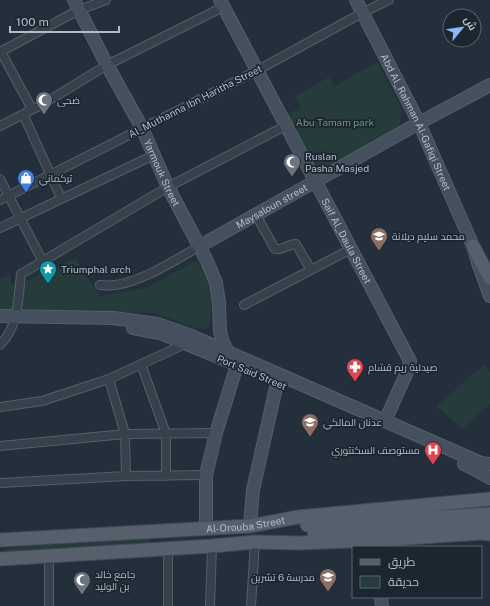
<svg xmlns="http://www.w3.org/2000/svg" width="490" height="606" font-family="'Public Sans',Cairo,sans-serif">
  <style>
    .green { fill: #253b3c }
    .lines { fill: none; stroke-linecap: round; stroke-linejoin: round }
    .street-casing { stroke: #555f6a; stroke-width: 10 }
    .secondary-casing { stroke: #555f6a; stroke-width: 14 }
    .primary-casing { stroke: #404a55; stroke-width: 15 }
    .street { stroke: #37414c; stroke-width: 8 }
    .secondary { stroke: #45505f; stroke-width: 12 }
    .primary { stroke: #55606c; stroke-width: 13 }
    .labels { text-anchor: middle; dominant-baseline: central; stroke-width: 3.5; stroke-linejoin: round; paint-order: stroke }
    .poi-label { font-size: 10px; fill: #b3bcc7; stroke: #1c2631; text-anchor: start }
    .street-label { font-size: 10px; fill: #b3bcc7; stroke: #1c2631 }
    .park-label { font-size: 10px; fill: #6a9872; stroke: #1c2631 }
  </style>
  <rect width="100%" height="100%" fill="#232f3b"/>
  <path class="green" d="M377,62L402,109L399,128L327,169L313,164L286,115L301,107L295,96L329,77L334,86Z
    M75,258L100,296L146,288L197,260L208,283L212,303L210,326L205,329L195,328L155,313L0,312V279L10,274L11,284L31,279Z
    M484,364L490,372V404L462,429L437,406Z
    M148,536L151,540L149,544L3,553V550L6,548Z"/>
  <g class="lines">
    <g class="street-casing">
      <path id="street" d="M0,52L79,10L106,0
        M1,52L32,109
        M23,114L61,198
        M0,126L43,104L107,65L223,7
        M0,179L42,260
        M0,200L256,71L362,13L389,0
        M256,215L275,249C283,251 289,243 296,244L311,270
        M0,228L154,155
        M100,285C105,285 110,286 115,285C144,281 175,260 200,246
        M244,305L351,249
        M0,345C19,326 18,299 21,274L168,187L285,126
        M141,364L166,434V476
        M109,379L125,434L126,476
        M0,407L42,401L109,379L185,344
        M0,446L125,434L216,433
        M0,483L126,476L206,475
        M168,549V606
        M49,556V606
        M210,606L212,546
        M251,606L255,542"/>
    </g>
    <g class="secondary-casing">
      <g id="secondary">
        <path id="s1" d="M74,0L107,65L142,128L168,187L207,261L216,283L219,303L220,331L223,343L229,353"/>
        <path id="s2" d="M220,0L410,361L407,372L385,421"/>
        <path id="s3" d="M356,0L419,123L473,246L479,266L490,296"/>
        <path id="s4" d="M200,246L419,123L490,85"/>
        <path d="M0,316L113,318L158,324L189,335L481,463L490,464"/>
        <path d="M133,328L160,333L238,365"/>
        <path d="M464,464L474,469L490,478"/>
        <path d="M250,526L253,490L277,383"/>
        <path d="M206,528V475L216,433L237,365"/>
        <path d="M381,597L382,606"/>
      </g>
    </g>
    <g class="primary-casing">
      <g id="primary">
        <path d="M473,246L490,278"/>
        <path d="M307,525L490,514"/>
        <path d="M314,534L490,523"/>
        <path id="s5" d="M0,540L250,526L298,517L490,499"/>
        <path d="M0,559L212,546L255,542L298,543L378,540L481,533L490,534"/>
      </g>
    </g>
    <use href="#street" class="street"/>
    <use href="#secondary" class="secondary"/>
    <use href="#primary" class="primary"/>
  </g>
  <defs>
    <g id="mosque-pin" transform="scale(0.9)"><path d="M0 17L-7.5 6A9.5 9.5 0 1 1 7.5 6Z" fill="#6b7280" stroke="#1c2631"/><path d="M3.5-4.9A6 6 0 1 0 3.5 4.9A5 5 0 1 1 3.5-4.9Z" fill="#fff"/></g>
    <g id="shop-pin" transform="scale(0.9)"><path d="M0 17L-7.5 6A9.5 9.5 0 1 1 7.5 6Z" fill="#3f7fe0" stroke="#1c2631"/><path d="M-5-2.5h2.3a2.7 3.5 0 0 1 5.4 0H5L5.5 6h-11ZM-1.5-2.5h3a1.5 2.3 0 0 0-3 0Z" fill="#fff"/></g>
    <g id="school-pin" transform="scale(0.9)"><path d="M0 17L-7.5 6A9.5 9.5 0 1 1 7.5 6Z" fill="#8d6e63" stroke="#1c2631"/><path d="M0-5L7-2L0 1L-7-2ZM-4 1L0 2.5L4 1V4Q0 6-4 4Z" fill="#fff"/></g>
    <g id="sight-pin" transform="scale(0.9)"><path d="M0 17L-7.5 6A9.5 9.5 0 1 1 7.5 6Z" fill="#0f9aa8" stroke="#1c2631"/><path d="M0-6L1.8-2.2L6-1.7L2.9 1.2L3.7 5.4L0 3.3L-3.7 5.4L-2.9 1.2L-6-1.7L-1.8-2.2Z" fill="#fff"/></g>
    <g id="pharmacy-pin" transform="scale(0.9)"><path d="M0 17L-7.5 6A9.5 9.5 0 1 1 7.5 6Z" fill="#e0444e" stroke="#1c2631"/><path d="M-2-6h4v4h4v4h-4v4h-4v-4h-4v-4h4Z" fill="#fff"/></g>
    <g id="hospital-pin" transform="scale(0.9)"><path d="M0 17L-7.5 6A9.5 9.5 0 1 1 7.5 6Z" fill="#e0444e" stroke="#1c2631"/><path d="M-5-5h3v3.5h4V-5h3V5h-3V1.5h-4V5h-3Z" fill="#fff"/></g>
  </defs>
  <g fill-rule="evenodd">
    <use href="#mosque-pin" x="44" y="100"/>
    <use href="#mosque-pin" x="292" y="162"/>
    <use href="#shop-pin" x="26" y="178"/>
    <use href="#school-pin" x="379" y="236"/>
    <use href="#sight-pin" x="48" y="269"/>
    <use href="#pharmacy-pin" x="355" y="367"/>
    <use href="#school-pin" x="310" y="422"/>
    <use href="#hospital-pin" x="433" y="450"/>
    <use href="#school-pin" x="328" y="577"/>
    <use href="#mosque-pin" x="82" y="580"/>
  </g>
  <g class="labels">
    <g class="poi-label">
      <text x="57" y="100">ضحى</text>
      <text x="305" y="156">Ruslan<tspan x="305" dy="12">Pasha Masjed</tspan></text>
      <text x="39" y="178">تركماني</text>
      <text x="392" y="236">محمد سليم ديلانة</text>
      <text x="61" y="269">Triumphal arch</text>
      <text x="368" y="367">صيدلية ريم قسّام</text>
      <text x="323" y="422">عدنان المالكي</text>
      <text x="420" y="450" text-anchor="end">مستوصف السكنتوري</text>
      <text x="95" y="574">جامع خالد<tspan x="95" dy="12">بن الوليد</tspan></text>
      <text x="315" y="577" text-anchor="end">مدرسة 6 تشرين</text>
    </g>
    <g class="street-label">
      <text transform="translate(195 101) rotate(-27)">Al_Muthanna Ibn Haritha Street</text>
      <text stroke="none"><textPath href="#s3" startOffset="136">Abd Al_Rahman Al-Gafiqi Street</textPath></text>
      <text stroke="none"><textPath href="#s1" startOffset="194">Yarmouk Street</textPath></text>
      <text stroke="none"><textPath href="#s4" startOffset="82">Maysaloun street</textPath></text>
      <text stroke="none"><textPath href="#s2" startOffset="272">Saif Al_Daula Street</textPath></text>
      <text transform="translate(252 372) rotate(23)">Port Said Street</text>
      <text stroke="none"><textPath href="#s5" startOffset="246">Al-Orouba Street</textPath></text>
    </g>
    <g class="park-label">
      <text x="335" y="122">Abu Tamam park</text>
    </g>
  </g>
  <rect x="352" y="546" width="130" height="52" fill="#1c2631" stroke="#58626d"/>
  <rect x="360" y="559" width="20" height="6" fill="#55606c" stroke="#58626d"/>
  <text x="388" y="566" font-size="12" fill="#b3bcc7">طريق</text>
  <rect x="360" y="576" width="20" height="12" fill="#253b3c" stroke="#58626d"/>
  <text x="388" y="586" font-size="12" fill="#b3bcc7">حديقة</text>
  <g transform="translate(462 28) rotate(61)"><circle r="19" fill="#1c2631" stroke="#58626d"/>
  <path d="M0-3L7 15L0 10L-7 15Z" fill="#89b8f6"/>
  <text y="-6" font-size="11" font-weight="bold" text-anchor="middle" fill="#b3bcc7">ش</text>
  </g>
  <path d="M10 26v6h109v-6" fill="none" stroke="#b3bcc7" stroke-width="2"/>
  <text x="16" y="26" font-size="12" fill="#b3bcc7" stroke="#1c2631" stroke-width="3" paint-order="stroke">100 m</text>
</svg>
